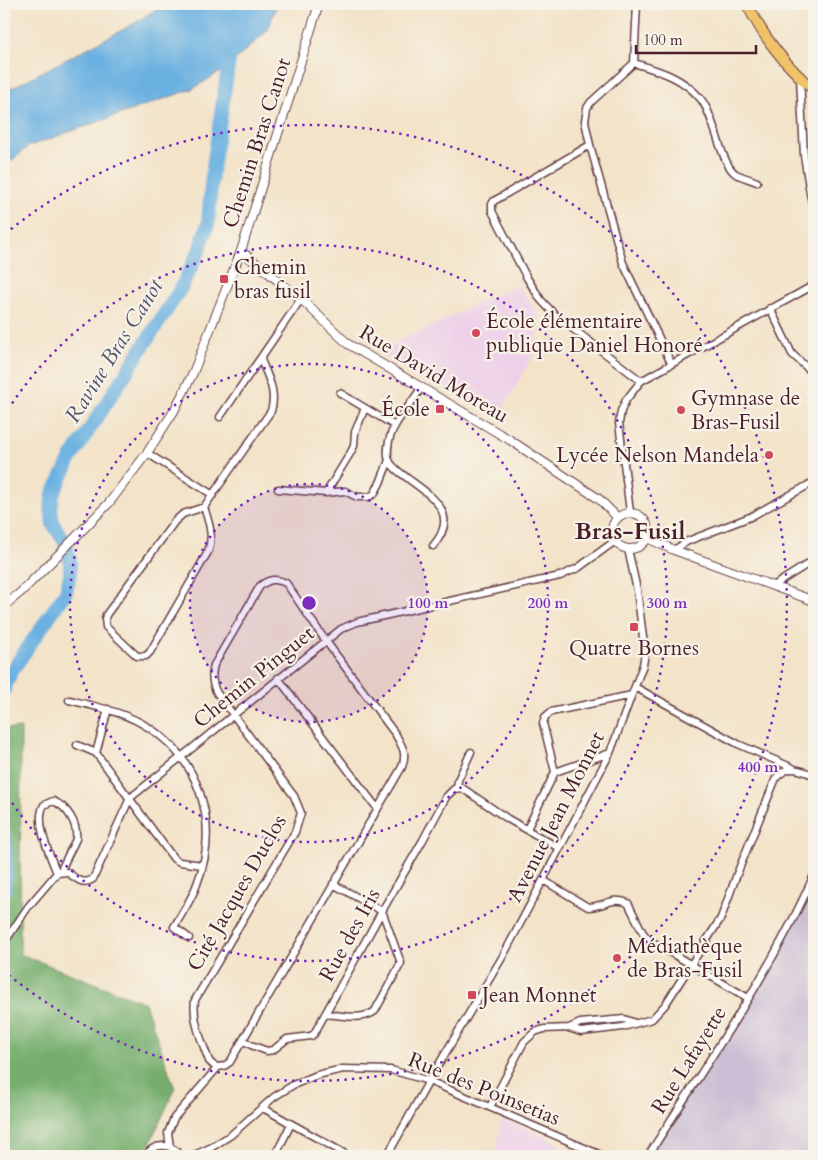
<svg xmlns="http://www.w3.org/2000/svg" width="818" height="1160" font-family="Cardo,serif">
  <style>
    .built { fill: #eed0e8 }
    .industrial { fill: #ccbed4 }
    .forest { fill: #74ae6d; stroke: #5f664c }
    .water { fill: #6ab1e1; stroke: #5a6886 }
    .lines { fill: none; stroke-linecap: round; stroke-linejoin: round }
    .river { stroke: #6ab1e1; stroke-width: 14 }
    .minor-casing { stroke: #633c43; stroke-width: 9 }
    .tertiary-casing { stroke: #633c43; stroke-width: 10 }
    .primary-casing { stroke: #633c43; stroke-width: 12 }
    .minor { stroke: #fff; stroke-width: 6 }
    .tertiary { stroke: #fff; stroke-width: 8 }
    .primary { stroke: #f0c369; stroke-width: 10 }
    .ring { fill: none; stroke: #7b2cbf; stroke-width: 2.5; stroke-dasharray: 2.5 5 }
    .poi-dot { fill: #d1495b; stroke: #f7f3e8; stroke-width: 2 }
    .labels { text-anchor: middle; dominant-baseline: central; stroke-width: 4.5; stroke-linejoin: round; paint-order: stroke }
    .street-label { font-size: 21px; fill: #4a1f2b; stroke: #f7f3e8 }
    .poi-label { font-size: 21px; fill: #4a1f2b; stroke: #f7f3e8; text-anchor: start }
    .water-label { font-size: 22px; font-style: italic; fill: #55526b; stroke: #f7f3e8 }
    .quarter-label { font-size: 24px; font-weight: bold; fill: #4a1f2b; stroke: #f7f3e8 }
    .centre { fill: #7b2cbf; stroke: #f7f3e8; stroke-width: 2.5 }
    .ring-label { font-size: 15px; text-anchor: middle; font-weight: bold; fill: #7b2cbf; stroke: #f7f3e8; stroke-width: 4.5; stroke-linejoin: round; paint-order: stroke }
  </style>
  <rect width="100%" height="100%" fill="#f7f3e8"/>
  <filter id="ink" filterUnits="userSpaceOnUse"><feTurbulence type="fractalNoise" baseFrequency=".02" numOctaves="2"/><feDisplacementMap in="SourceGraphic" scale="10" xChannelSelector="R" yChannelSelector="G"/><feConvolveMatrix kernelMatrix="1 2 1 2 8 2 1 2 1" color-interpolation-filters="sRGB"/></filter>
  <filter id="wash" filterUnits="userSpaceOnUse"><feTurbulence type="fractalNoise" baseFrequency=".0096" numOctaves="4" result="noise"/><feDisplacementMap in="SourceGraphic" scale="20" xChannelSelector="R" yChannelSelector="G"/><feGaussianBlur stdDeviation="1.12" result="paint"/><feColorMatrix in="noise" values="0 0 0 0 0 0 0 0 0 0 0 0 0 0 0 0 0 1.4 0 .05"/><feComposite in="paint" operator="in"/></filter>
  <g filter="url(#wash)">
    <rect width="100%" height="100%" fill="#f3e3c8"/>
    <path class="built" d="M517,285L539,314L532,357L500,414L404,368L377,352Z
      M502,1118L558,1143L557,1156H495Z"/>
    <path class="industrial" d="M814,857V1156H644L748,998L799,911Z"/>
    <path class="forest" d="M21,728L20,954L145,1003L175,1089L144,1156H4V729Z"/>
    <path class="water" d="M165,4H277L268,30L225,69L192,89L29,146L4,167V92L128,27Z"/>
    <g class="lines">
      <path class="river" d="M4,690L11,672L66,592L70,574V560L65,542L53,524L51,508L53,494L71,458L181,288L199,251L208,224L212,173L231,48
        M4,835L6,868L4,891"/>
    </g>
  </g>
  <g filter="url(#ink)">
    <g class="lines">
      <g class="minor-casing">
        <path id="minor" d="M637,4L634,63L591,102L587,108L585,121L590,145L623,263L671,363
          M634,63C660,71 682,77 700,98C715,115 720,164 736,174C742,177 750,179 757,182
          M800,78L804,155L810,193L814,212
          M590,145L494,201L492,204V211L527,278L541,300L555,315L641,381
          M808,172L814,161
          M770,308L792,354L814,374
          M421,388C411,405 393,422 389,441C388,446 387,456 389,460C391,466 398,471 402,474C427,494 463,511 433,546
          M340,393L395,426
          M220,417L301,299
          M147,453L213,495
          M278,489L326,493L345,491L357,497H369L374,494L380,483L389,460
          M326,493L351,452L354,446L355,432L365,408
          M204,507C209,523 214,535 208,552L150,652L146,656H137L106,627L105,619L106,615L175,521L183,514Z
          M204,507L271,411C277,392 268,377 261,360
          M630,512L619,423L621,411L626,400L641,381L814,285
          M674,550L688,541L750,517L814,482
          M773,586L814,560
          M278,678L377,808
          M635,687L738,744L793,768
          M69,700C94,706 119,711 141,723C199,755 221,822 197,884C192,899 182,913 174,927L189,938
          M77,745L96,753L174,859L180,862L202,865
          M96,753L108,709
          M555,772L610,753
          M457,788L458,780L471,752
          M527,829L555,772L543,723L545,717L551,712L632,695
          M57,873C50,856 34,822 44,805L53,801C67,806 78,824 76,839L60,872
          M543,880L588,907C603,907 613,896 628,903L643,933L649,940L748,998
          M4,943L28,907L57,873L67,872C75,878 83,886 93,879L130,798L341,629L357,622L560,576L578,568L615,541
          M325,1014C340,1015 363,1021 375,1011L401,963L382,911L333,884
          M569,1028L581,1032L623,1027L652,1019L665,1005L721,918L737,874L776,778C790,763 798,770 814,775
          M243,1040L251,1045L267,1051L273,1050L287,1039L311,1036L314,1034L382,911L423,840L446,797L454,789L462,788L508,819L559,848
          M490,1107L524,1042L535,1032L544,1029L569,1028L580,1023L624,1019L635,1023
          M263,1108L349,1156
          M170,1147L168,1133L174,1118L218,1067L224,1066L230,1062L402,767C407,753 403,748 396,735L325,640L286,583C276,578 269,579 260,586L214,665C211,675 212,684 217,693L294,796L301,813L295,832L195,1000C192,1021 202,1041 209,1061L213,1065L218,1067
          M145,1156C154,1143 171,1142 180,1156
          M192,1156L212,1147L231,1135L274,1097L293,1085L317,1075L343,1069L391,1070L429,1081L603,1156
          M275,1156L291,1124
          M387,1156L429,1081L503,956L610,753L643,665L645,653L637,590L628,549
          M648,1156C705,1065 770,975 814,875"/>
      </g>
      <g class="tertiary-casing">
        <path id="tertiary" d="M241,251L301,299L348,344L510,440L599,499L617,517
          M612 531a18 18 0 1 1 36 0a18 18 0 1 1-36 0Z
          M647,538L674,550L814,601
          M4,606L21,592L56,557L109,503L147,453L174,411L193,373L241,251L319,4"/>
      </g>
      <g class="primary-casing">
        <path id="primary" d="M747,4C763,37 786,66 814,90"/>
      </g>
      <use href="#minor" class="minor"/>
      <use href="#tertiary" class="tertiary"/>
      <use href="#primary" class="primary"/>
    </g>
  </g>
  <circle cx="309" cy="603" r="119" fill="#7b2cbf" fill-opacity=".12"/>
  <g class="ring">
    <circle cx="309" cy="603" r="119"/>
    <circle cx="309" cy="603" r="239"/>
    <path d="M4 416A358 358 0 1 1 4 790"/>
    <path d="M5 234A478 478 0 1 1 5 972"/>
  </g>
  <g class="poi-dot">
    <rect x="219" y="274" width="10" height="10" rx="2.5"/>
    <circle cx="476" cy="333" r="5"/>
    <rect x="435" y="404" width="10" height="10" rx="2.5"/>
    <circle cx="681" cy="410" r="5"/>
    <circle cx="769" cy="455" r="5"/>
    <rect x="629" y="622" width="10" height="10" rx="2.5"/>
    <circle cx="617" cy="958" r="5"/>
    <rect x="467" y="990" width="10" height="10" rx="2.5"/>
  </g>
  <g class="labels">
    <g class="street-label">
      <text transform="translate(257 143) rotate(-72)">Chemin Bras Canot</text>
      <text transform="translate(434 374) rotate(31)">Rue David Moreau</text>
      <text transform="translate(254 677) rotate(-39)">Chemin Pinguet</text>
      <text transform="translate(556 817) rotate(-63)">Avenue Jean Monnet</text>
      <text transform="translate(237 893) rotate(-60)">Cité Jacques Duclos</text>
      <text transform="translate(350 935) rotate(-61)">Rue des Iris</text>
      <text transform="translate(689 1060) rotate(-58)">Rue Lafayette</text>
      <text transform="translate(484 1089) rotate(22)">Rue des Poinsetias</text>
    </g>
    <g class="poi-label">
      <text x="234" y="267">Chemin<tspan x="234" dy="24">bras fusil</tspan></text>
      <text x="486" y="321">École élémentaire<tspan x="486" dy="24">publique Daniel Honoré</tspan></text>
      <text x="691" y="398">Gymnase de<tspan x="691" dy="24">Bras-Fusil</tspan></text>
      <text x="430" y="409" text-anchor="end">École</text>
      <text x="759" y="455" text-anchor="end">Lycée Nelson Mandela</text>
      <text x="634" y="648" text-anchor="middle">Quatre Bornes</text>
      <text x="627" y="946">Médiathèque<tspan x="627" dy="24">de Bras-Fusil</tspan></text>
      <text x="482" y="995">Jean Monnet</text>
    </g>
    <g class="water-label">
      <text transform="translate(114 351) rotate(-58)">Ravine Bras Canot</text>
    </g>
    <g class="quarter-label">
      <text x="630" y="531">Bras-Fusil</text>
    </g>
  </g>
  <circle cx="309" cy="603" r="8" class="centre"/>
  <g class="ring-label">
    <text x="428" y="608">100 m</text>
    <text x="548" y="608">200 m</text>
    <text x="667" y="608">300 m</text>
    <text x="758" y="772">400 m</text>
  </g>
  <rect width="818" height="1160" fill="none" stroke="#f7f3e8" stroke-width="20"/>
  <path d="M636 45v8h120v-8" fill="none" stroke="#4a1f2b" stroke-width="2.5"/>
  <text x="643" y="45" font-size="15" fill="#4a1f2b" stroke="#f7f3e8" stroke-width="4" paint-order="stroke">100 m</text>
</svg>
